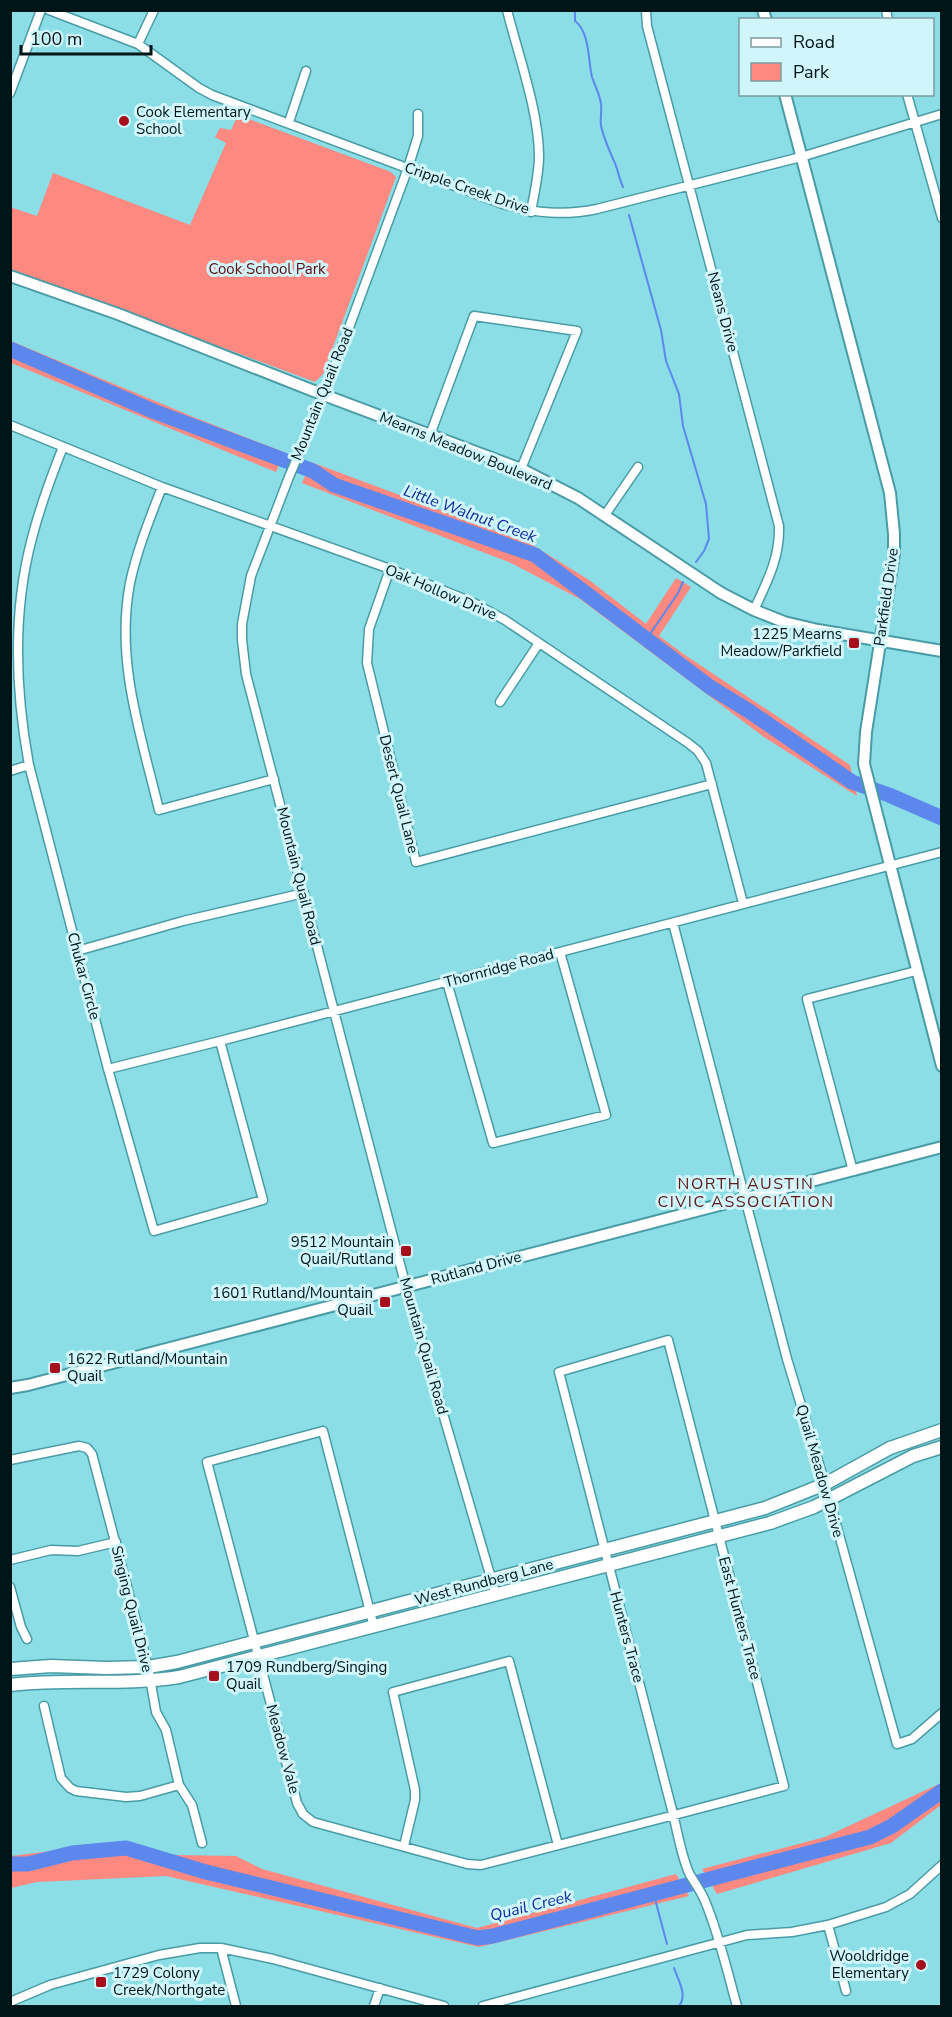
<svg xmlns="http://www.w3.org/2000/svg" width="952" height="2017" font-family="'Nunito Sans',sans-serif">
  <style>
    .green { fill: #fe8981 }
    .lines { fill: none; stroke-linecap: round; stroke-linejoin: round }
    .stream { stroke: #5c87ec; stroke-width: 2 }
    .river { stroke: #5c87ec; stroke-width: 15 }
    .minor-casing { stroke: #499ca5; stroke-width: 11 }
    .tertiary-casing { stroke: #499ca5; stroke-width: 14 }
    .secondary-casing { stroke: #499ca5; stroke-width: 15 }
    .minor { stroke: #fff; stroke-width: 8 }
    .tertiary { stroke: #fff; stroke-width: 10 }
    .secondary { stroke: #fff; stroke-width: 12 }
    .poi-dot { fill: #a60f1c; stroke: #d0f6fb; stroke-width: 2 }
    .labels { text-anchor: middle; dominant-baseline: central; stroke-width: 6; stroke-linejoin: round; paint-order: stroke }
    .poi-label { font-size: 15px; fill: #001518; stroke: #d0f6fb; text-anchor: start }
    .street-label { font-size: 15px; fill: #001518; stroke: #d0f6fb }
    .park-label { font-size: 15px; fill: #5b090d; stroke: #d0f6fb }
    .water-label { font-size: 16px; font-style: italic; fill: #0f2da2; stroke: #d0f6fb }
    .neighbourhood-label { font-size: 16px; letter-spacing: 1.5px; fill: #5d1817; stroke: #d0f6fb }
  </style>
  <rect width="100%" height="100%" fill="#8bdde6"/>
  <path class="green" d="M238,115L391,172L396,177L323,374L315,382L11,269L10,207L37,216L53,173L190,225L226,143L215,137L220,128L231,130Z
    M11,341L196,418L284,452L276,472L11,363Z
    M311,462L531,544L589,580L646,624L676,578L691,587L659,636L682,653L850,765L857,796L764,737L580,599L511,563L302,483Z
    M941,1783V1805L891,1843L717,1894L702,1869L825,1837Z
    M116,1843L175,1855L236,1856L262,1869L477,1928L676,1874L689,1896L479,1947L166,1876L37,1882L11,1888V1856Z"/>
  <g class="lines">
    <path class="stream" d="M575,10V21C590,32 588,61 592,77C595,86 600,95 601,104C602,111 600,119 601,126C604,139 609,150 614,161C618,169 619,179 623,187
      M629,215L661,330L666,361L679,394L683,426L706,504L709,539L704,551L696,562
      M646,640L678,593L683,582
      M658,1893L655,1899L667,1944
      M674,1968C678,1980 688,1995 679,2006"/>
    <path class="river" d="M10,349L153,411L313,471L334,485L535,555L710,687L749,711L852,782L889,795L942,818
      M10,1864H28L72,1853L126,1848L206,1872L478,1938L493,1936L870,1837L892,1826L942,1791"/>
    <g class="minor-casing">
      <path id="minor" d="M49,10L138,44L199,88L212,95L503,204C536,213 564,216 597,209L801,157L942,114
        M507,10C518,54 539,112 539,156C539,175 534,194 531,212
        M646,10L647,26L779,526C780,558 767,582 754,610
        M886,10L888,20
        M138,44L154,10
        M10,93L41,10
        M907,94L942,218
        M418,114V136L408,168L324,395L289,477L251,576L242,624V640L246,674L406,1287L496,1595
        M289,122L306,71
        M10,425L162,487L390,569L474,603L505,620L688,743L698,751L706,763L743,903
        M430,435L474,316L577,331L521,469
        M63,447C51,477 40,507 32,538C12,613 15,689 29,765L108,1069L154,1231L263,1200L220,1041
        M162,487C150,518 137,550 130,583C115,661 141,735 159,810L274,779
        M605,515L638,467
        M390,569L369,629L367,663L416,862L712,784
        M500,702L539,643
        M10,771L29,765
        M673,923L787,1359L825,1484L897,1744L912,1739L942,1713
        M77,951L183,921L304,893
        M447,982L493,1143L606,1115L560,952
        M108,1069L220,1041L942,852
        M853,1171L807,999L916,971
        M10,1460L79,1446L87,1448L92,1454L148,1667L156,1712L166,1730L179,1785L192,1805L202,1843
        M10,1560L51,1550L78,1551L116,1542
        M10,1587L21,1627L27,1639
        M374,1627L323,1431L207,1462L297,1803L303,1814L313,1822L467,1864L481,1865L663,1818L682,1813L784,1786L668,1340L559,1372L603,1543L609,1566L671,1806C677,1828 680,1852 689,1873C694,1882 701,1891 705,1901C719,1934 727,1971 737,2006
        M44,1706L61,1778L70,1788L76,1791L126,1797L140,1796L179,1785
        M404,1846L415,1800V1790L393,1692L509,1661L558,1845
        M828,1925L846,1991
        M221,1948L236,2006
        M10,2002L50,1985L159,1955L200,1948H221L273,1959L444,2006
        M374,2006L380,1988
        M483,2006L747,1935L792,1932L828,1925L886,1907L910,1894L942,1865"/>
    </g>
    <g class="tertiary-casing">
      <path id="tertiary" d="M763,10L766,20
        M785,94L890,493L894,534V554L866,732L864,764L942,1066
        M10,276L118,314L324,395L521,469L578,498L721,593L754,610L784,622L818,630L942,651
        M10,1388L28,1385L942,1147"/>
    </g>
    <g class="secondary-casing">
      <path id="secondary" d="M10,1669L51,1666L106,1668L148,1667L177,1662L765,1508L825,1484L890,1448L942,1430
        M10,1685C67,1678 123,1686 179,1677L770,1523L814,1507L913,1456L942,1447"/>
    </g>
    <use href="#minor" class="minor"/>
    <use href="#tertiary" class="tertiary"/>
    <use href="#secondary" class="secondary"/>
  </g>
  <g class="poi-dot">
    <circle cx="124" cy="121" r="6"/>
    <rect x="848" y="637" width="12" height="12" rx="3"/>
    <rect x="400" y="1245" width="12" height="12" rx="3"/>
    <rect x="379" y="1296" width="12" height="12" rx="3"/>
    <rect x="49" y="1362" width="12" height="12" rx="3"/>
    <rect x="208" y="1670" width="12" height="12" rx="3"/>
    <circle cx="921" cy="1965" r="6"/>
    <rect x="95" y="1976" width="12" height="12" rx="3"/>
  </g>
  <g class="labels">
    <g class="poi-label">
      <text x="136" y="112">Cook Elementary<tspan x="136" dy="17">School</tspan></text>
      <text x="842" y="634" text-anchor="end">1225 Mearns<tspan x="842" dy="17">Meadow/Parkfield</tspan></text>
      <text x="394" y="1242" text-anchor="end">9512 Mountain<tspan x="394" dy="17">Quail/Rutland</tspan></text>
      <text x="373" y="1293" text-anchor="end">1601 Rutland/Mountain<tspan x="373" dy="17">Quail</tspan></text>
      <text x="67" y="1359">1622 Rutland/Mountain<tspan x="67" dy="17">Quail</tspan></text>
      <text x="226" y="1667">1709 Rundberg/Singing<tspan x="226" dy="17">Quail</tspan></text>
      <text x="909" y="1956" text-anchor="end">Wooldridge<tspan x="909" dy="17">Elementary</tspan></text>
      <text x="113" y="1973">1729 Colony<tspan x="113" dy="17">Creek/Northgate</tspan></text>
    </g>
    <g class="street-label">
      <text transform="translate(467 188) rotate(19)">Cripple Creek Drive</text>
      <text transform="translate(723 312) rotate(75)">Neans Drive</text>
      <text transform="translate(322 394) rotate(-68)">Mountain Quail Road</text>
      <text transform="translate(466 451) rotate(22)">Mearns Meadow Boulevard</text>
      <text transform="translate(441 592) rotate(23)">Oak Hollow Drive</text>
      <text transform="translate(886 597) rotate(-82)">Parkfield Drive</text>
      <text transform="translate(399 794) rotate(76)">Desert Quail Lane</text>
      <text transform="translate(299 876) rotate(76)">Mountain Quail Road</text>
      <text transform="translate(499 968) rotate(-15)">Thornridge Road</text>
      <text transform="translate(84 976) rotate(75)">Chukar Circle</text>
      <text transform="translate(476 1268) rotate(-15)">Rutland Drive</text>
      <text transform="translate(424 1346) rotate(74)">Mountain Quail Road</text>
      <text transform="translate(820 1471) rotate(74)">Quail Meadow Drive</text>
      <text transform="translate(484 1582) rotate(-15)">West Rundberg Lane</text>
      <text transform="translate(132 1609) rotate(76)">Singing Quail Drive</text>
      <text transform="translate(740 1618) rotate(75)">East Hunters Trace</text>
      <text transform="translate(627 1637) rotate(75)">Hunters Trace</text>
      <text transform="translate(283 1749) rotate(75)">Meadow Vale</text>
    </g>
    <g class="park-label">
      <text x="267" y="269">Cook School Park</text>
    </g>
    <g class="water-label">
      <text transform="translate(470 514) rotate(20)">Little Walnut Creek</text>
      <text transform="translate(531 1906) rotate(-14)">Quail Creek</text>
    </g>
    <g class="neighbourhood-label">
      <text x="746" y="1184">NORTH AUSTIN<tspan x="746" dy="18">CIVIC ASSOCIATION</tspan></text>
    </g>
  </g>
  <rect width="952" height="2017" fill="none" stroke="#001518" stroke-width="24"/>
  <rect x="739" y="18" width="195" height="78" fill="#d0f6fb" stroke="#7d9ca0" stroke-width="1.5"/>
  <rect x="751" y="38" width="30" height="9" fill="#ffffff" stroke="#7d9ca0" stroke-width="1.5"/>
  <text x="793" y="48" font-size="18" fill="#001518">Road</text>
  <rect x="751" y="63" width="30" height="18" fill="#fe8981" stroke="#7d9ca0" stroke-width="1.5"/>
  <text x="793" y="78" font-size="18" fill="#001518">Park</text>
  <path d="M21 45v9h130v-9" fill="none" stroke="#001518" stroke-width="3"/>
  <text x="30" y="45" font-size="18" fill="#001518" stroke="#d0f6fb" stroke-width="4.5" paint-order="stroke">100 m</text>
</svg>
